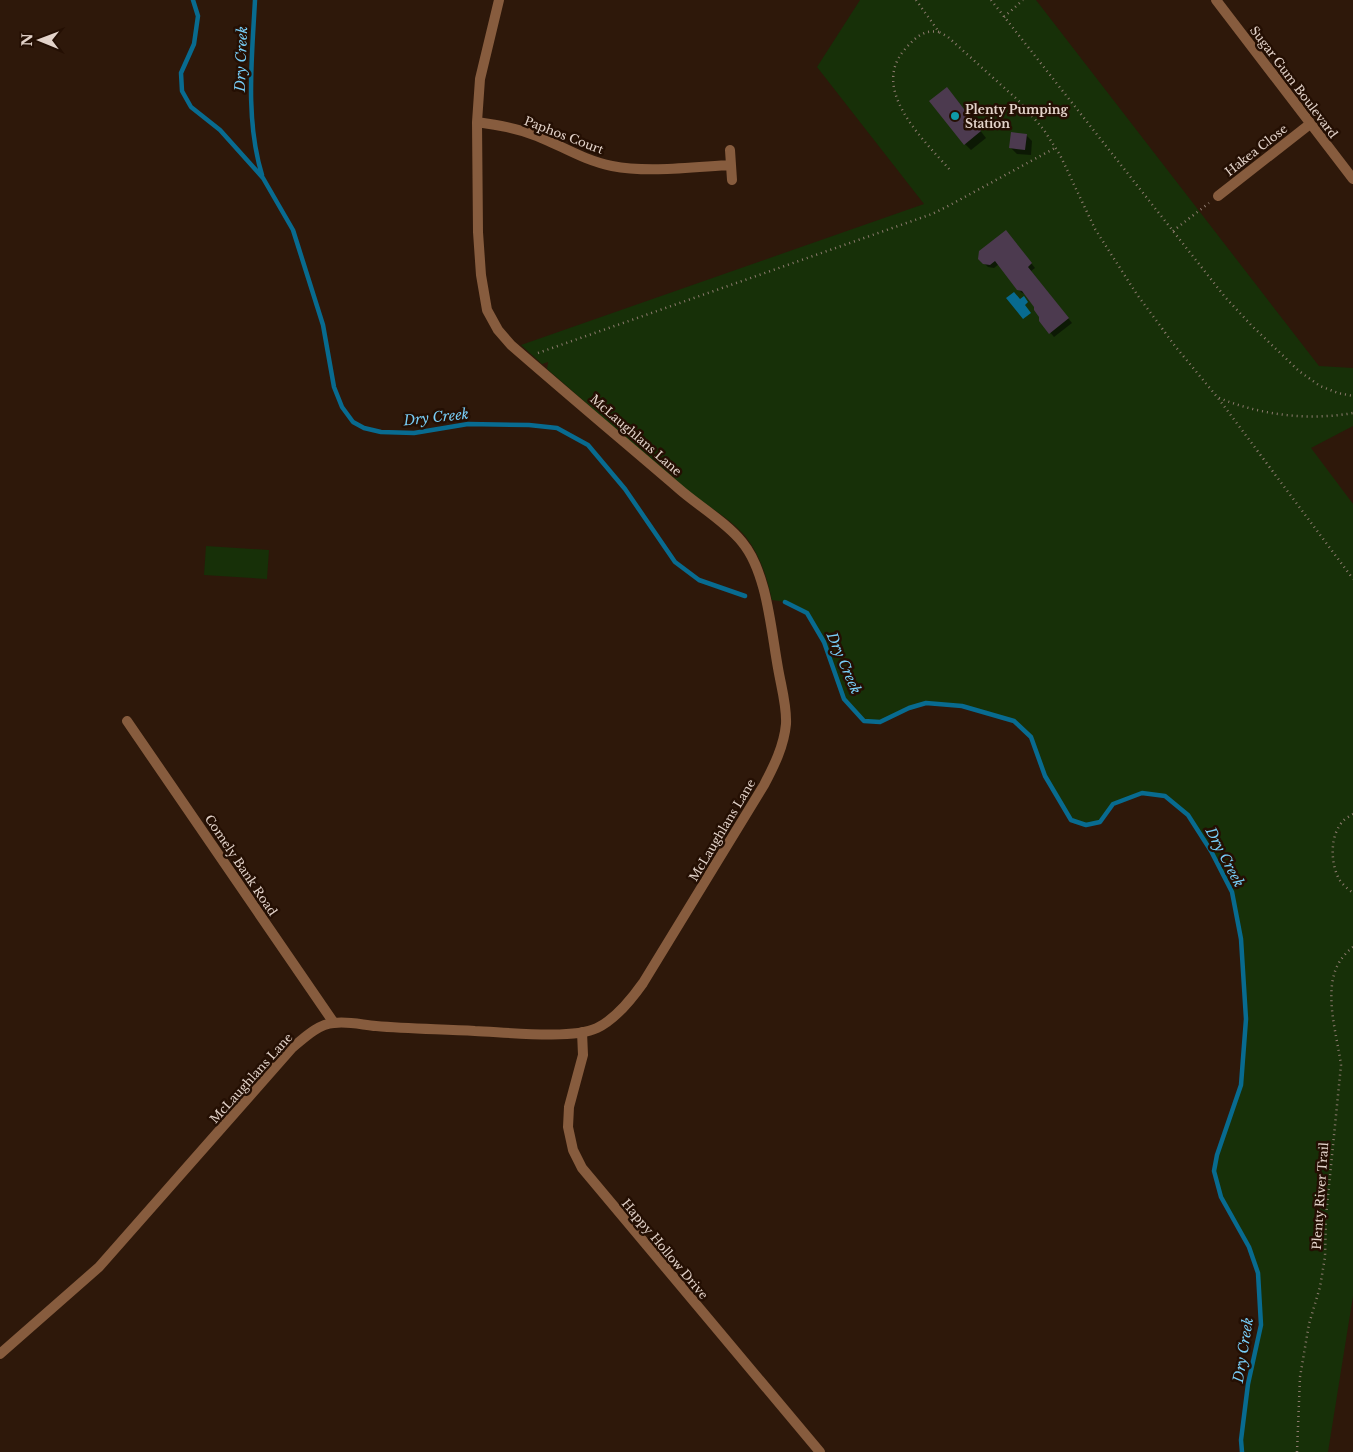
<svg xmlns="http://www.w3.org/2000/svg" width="1353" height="1452" font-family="'Libre Baskerville',serif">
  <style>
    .green { fill: #173008 }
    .water { fill: #086b90 }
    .shadow { fill: #0007 }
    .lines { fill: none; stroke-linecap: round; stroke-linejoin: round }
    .stream { stroke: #086b90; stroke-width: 4.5 }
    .building { fill: #4c3a4f }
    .path { stroke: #8e7b6f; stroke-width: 2.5; stroke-dasharray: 1 4; stroke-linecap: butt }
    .street { stroke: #875c3e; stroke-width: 10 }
    .culture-dot { fill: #0f9aa8; stroke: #240f03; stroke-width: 2 }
    .labels { text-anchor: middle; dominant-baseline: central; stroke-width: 5; stroke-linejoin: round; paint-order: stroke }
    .street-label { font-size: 12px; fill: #e3d3ca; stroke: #240f03 }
    .poi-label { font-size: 12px; font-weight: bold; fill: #e3d3ca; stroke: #240f03; text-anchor: start }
    .water-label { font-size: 14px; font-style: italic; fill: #78cef8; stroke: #240f03 }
  </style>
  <rect width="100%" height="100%" fill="#2e180a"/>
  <path class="green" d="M860,0H1036L1319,366L1353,368V426L1311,448L1353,504V1296L1328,1452H1242L1241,1440L1248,1384L1261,1325L1258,1273L1249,1247L1221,1197L1214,1171L1217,1155L1241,1085L1246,1019L1241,939L1232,892L1211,851L1188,815L1165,796L1142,793L1113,804L1100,822L1086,825L1071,820L1045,776L1031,737L1014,721L962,706L926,703L909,708L880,722L864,721L844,699L824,642L807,613L785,602L772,600C767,577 760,555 746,537C731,519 710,508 692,494C642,454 595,410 547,369L548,362L542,364L521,345L924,204L817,67Z
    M206,546L269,550L267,579L204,575Z"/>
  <path class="water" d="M1014,292L1020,299L1024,296L1028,302L1025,305L1031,313L1023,319L1006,298Z"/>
  <path class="shadow" d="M952,94L986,138L971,150L965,144Z
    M1026,135L1032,141L1031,155L1017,154L1011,148Z
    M1009,235L1035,268L1031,271L1072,323L1054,337L1040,320V316L1036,306L1026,294L1022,293L1018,289L999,264L994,268L988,267L984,263Z"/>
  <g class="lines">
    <path class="stream" d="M193,0L198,16L194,44L181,73L182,91L191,107L220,130L263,178L293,230L323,325L334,387L342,407L353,422L364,428L381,432L414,433L468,424L529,425L557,428L588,445L625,489L675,562L699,580L745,596
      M255,0C252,58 245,119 262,175
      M785,602L807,613L824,642L844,699L864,721L880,722L909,708L926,703L962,706L1014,721L1031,737L1045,776L1071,820L1086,825L1100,822L1113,804L1142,793L1165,796L1188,815L1211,851L1232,892L1241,939L1246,1019L1241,1085L1217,1155L1214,1171L1221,1197L1249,1247L1258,1273L1261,1325L1248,1384L1241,1440L1242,1452"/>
  </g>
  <path class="building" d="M947,87L981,131L964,145L929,101Z
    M1011,132L1027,134L1025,150L1009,148Z
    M1006,230L1032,263L1028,267L1069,318L1049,334L1039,321V317L1034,310V307L1022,291L1017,290L995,261L990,265L983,264L978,259L979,251Z"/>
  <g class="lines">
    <path class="path" d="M916,0L939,32L948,37L1020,102L1044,130L1060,155L1095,229L1136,293L1175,346L1218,398L1353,579
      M991,0L1225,297L1252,326L1299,371L1320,386L1338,393L1353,396
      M1004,17L1023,0
      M939,32C924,29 915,38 906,48C868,89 924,140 950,170
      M1173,231L1209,203
      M538,353L932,214L950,205L1055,148
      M1219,398C1261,415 1308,421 1353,413
      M1353,814C1350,816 1346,818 1343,821C1330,835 1330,862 1339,879C1342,884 1348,889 1353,893
      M1297,1452L1300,1377L1309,1324L1320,1287L1325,1257L1326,1216L1341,1065C1337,1034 1322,989 1340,961C1343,956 1348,951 1353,947"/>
    <path class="street" d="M1216,0L1353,179
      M477,122C497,125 517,128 537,136C562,146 585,161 612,166C647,173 695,167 731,165
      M730,150L732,180
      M1218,196L1310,124
      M127,721L334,1023
      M582,1032L583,1055L569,1107L568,1127L573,1150L582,1168L820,1452
      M0,1354L99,1267L292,1048C304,1038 318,1024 334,1023C348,1021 363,1025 376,1026C409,1029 442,1029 475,1031C504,1032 572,1040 597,1028C616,1019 631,1000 643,983L764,785C774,766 784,746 786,724C787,706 781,686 778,668C771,630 767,572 742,542C726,522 697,505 678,488C622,440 566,393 511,345L498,330L487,310L481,275L478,232L477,122L480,79L499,0"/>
  </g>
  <circle class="culture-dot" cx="955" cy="116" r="5"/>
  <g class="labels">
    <g class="street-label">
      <text transform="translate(1294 82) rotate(53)">Sugar Gum Boulevard</text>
      <text transform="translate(564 135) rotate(21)">Paphos Court</text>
      <text transform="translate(1256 150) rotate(-38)">Hakea Close</text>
      <text transform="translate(636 435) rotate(41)">McLaughlans Lane</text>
      <text transform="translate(722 830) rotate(-59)">McLaughlans Lane</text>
      <text transform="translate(241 865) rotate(56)">Comely Bank Road</text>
      <text transform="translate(251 1078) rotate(-48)">McLaughlans Lane</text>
      <text transform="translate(1320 1196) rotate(-86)">Plenty River Trail</text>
      <text transform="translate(665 1249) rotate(50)">Happy Hollow Drive</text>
    </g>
    <g class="poi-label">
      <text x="965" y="109">Plenty Pumping<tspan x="965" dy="14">Station</tspan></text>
    </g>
    <g class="water-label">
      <text transform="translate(241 59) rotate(-88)">Dry Creek</text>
      <text transform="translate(436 417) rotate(-6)">Dry Creek</text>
      <text transform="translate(844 663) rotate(67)">Dry Creek</text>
      <text transform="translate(1225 857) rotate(62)">Dry Creek</text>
      <text transform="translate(1243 1350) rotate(-81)">Dry Creek</text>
    </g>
  </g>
  <g transform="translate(40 40) rotate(271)" stroke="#240f03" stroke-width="4" paint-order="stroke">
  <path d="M0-4L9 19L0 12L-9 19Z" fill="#e3d3ca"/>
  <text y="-8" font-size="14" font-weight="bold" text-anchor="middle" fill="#e3d3ca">N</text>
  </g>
</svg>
